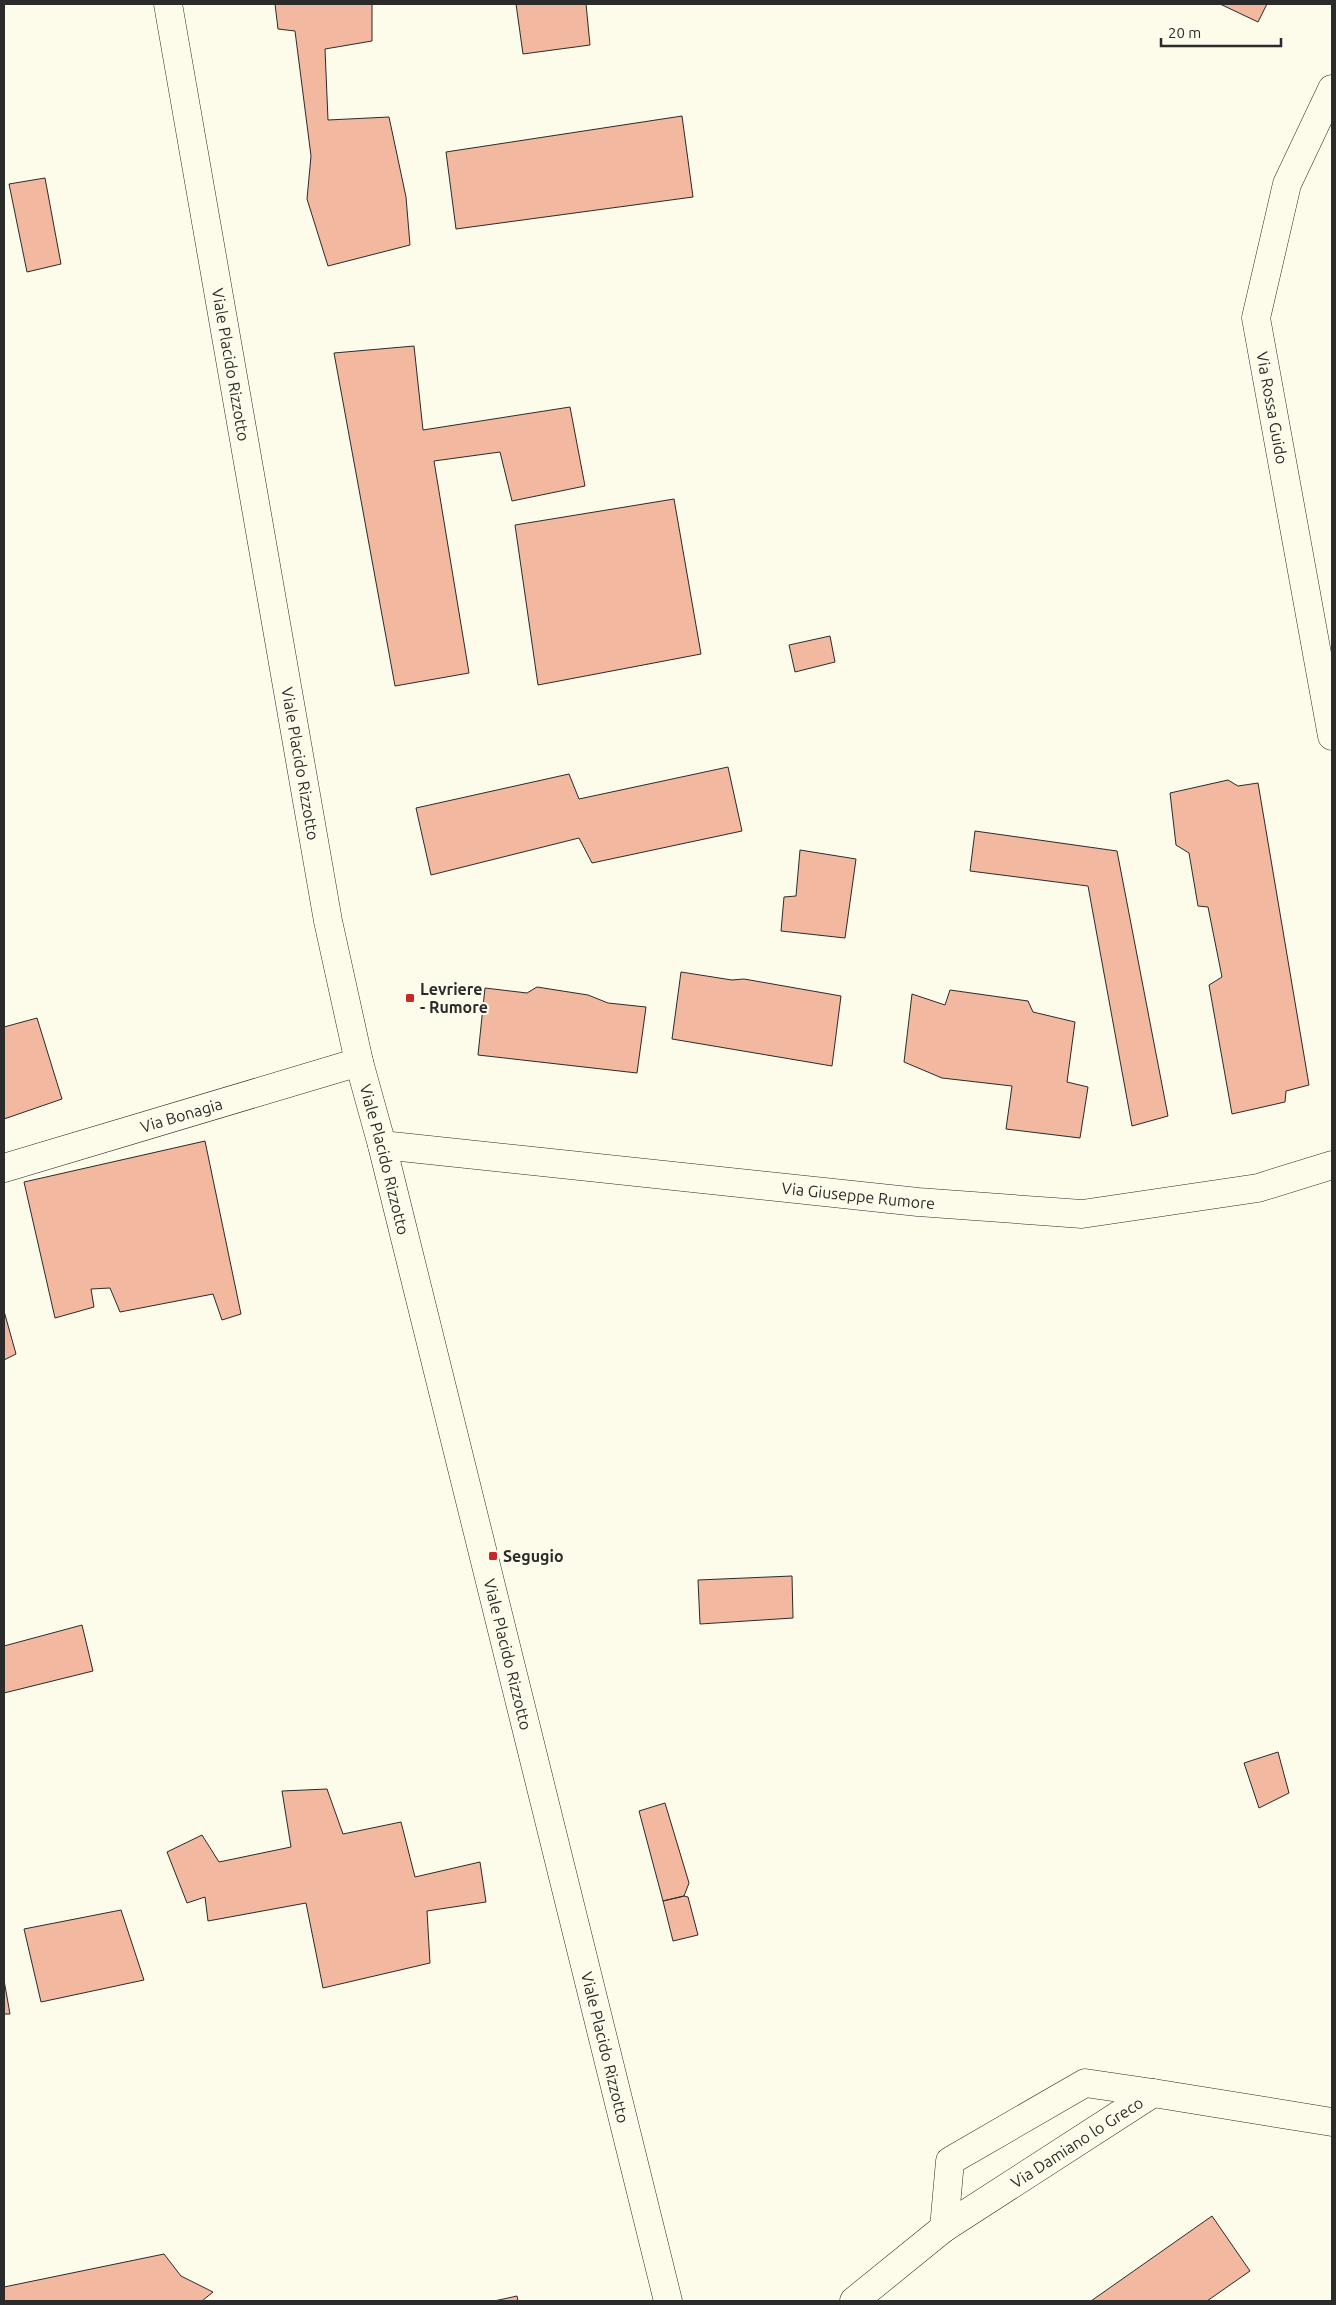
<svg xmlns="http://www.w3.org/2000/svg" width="1336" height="2305" font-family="Ubuntu,sans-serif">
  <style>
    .building { fill: #f2b8a0; stroke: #2b2b2b }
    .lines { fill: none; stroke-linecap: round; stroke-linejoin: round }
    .street-casing { stroke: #2b2b2b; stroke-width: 29 }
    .secondary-casing { stroke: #2b2b2b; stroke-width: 29 }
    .street { stroke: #fdfbea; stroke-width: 28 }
    .secondary { stroke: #fdfbea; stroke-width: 28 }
    .poi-dot { fill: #c62828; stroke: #fdfbea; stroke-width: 2 }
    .labels { text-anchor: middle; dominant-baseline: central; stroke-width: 4; stroke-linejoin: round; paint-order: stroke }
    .street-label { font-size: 16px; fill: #2b2b2b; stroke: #fdfbea }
    .poi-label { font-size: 16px; font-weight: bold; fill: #2b2b2b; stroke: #fdfbea; text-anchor: start }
  </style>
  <rect width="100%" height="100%" fill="#fdfbea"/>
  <path class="building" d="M275,4H372V41L325,49L328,120L389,117L406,197L410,245L328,266L307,199L311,156L295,31L278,29Z
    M516,4H586L590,45L523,54Z
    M1220,4H1267L1258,22Z
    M682,116L693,197L456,229L446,152Z
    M45,178L61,264L27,272L9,184Z
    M414,346L423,430L570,407L585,486L512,501L500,452L434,461L469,673L395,686L334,353Z
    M674,499L701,654L538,685L515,525Z
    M830,636L835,662L795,672L789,645Z
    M728,767L742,831L592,863L579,838L431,875L416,808L569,774L579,799Z
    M1228,780L1238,786L1258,783L1309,1085L1286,1091L1285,1102L1232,1114L1209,985L1222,977L1208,907L1198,906L1189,853L1176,845L1170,793Z
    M975,831L1117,851L1168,1116L1132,1126L1088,886L970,871Z
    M800,850L856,859L845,938L781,931L784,897L796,896Z
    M681,972L732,980L744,979L841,996L832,1066L672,1039Z
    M537,987L588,995L608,1003L646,1007L637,1073L478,1055L485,988L527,993Z
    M950,990L1028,1001L1033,1012L1075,1022L1067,1082L1088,1087L1080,1138L1006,1129L1012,1086L942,1078L904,1062L912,994L945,1005Z
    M37,1018L62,1099L4,1119V1027Z
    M205,1141L241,1314L222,1320L213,1294L120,1312L110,1288L91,1289L94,1307L55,1318L24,1182Z
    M4,1311L16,1354L4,1360Z
    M792,1576L793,1618L700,1624L698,1580Z
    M82,1625L93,1671L4,1693V1646Z
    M1278,1752L1289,1793L1259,1808L1244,1763Z
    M327,1789L343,1834L401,1822L415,1877L480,1862L486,1902L427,1911L430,1963L323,1988L306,1903L208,1921L205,1897L187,1903L167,1852L202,1835L219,1862L291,1847L282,1791Z
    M665,1803L689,1883L684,1896L663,1901L639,1811Z
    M684,1896L688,1897L698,1935L673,1941L663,1901Z
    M121,1910L144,1980L41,2002L24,1929Z
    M4,1980L10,2014H4Z
    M1212,2216L1250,2271L1207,2301H1091Z
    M164,2254L181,2276L213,2292L202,2301H4V2287Z
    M517,2296L518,2301H494Z"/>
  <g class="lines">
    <g class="street-casing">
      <g id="street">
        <path id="s1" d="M1332,89L1287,184L1256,318L1332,736"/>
        <path id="s2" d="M382,1145L918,1202L1082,1214L1258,1188L1332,1165"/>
        <path id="s3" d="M4,1168L359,1062"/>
        <path d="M944,2228L950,2161L1085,2083L1153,2093"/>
        <path id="s4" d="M854,2301L944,2228L1153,2093L1332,2122"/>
      </g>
    </g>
    <g class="secondary-casing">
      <g id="secondary">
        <path id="s5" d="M168,4L328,921L359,1062L382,1145L668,2301"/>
      </g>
    </g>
    <use href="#street" class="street"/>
    <use href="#secondary" class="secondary"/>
  </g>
  <g class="poi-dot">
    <rect x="405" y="993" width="10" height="10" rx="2.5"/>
    <rect x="488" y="1551" width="10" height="10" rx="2.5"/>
  </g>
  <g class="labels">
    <g class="street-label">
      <text stroke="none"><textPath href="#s5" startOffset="366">Viale Placido Rizzotto</textPath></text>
      <text stroke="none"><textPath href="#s1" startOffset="334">Via Rossa Guido</textPath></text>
      <text stroke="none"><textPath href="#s5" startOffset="771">Viale Placido Rizzotto</textPath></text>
      <text stroke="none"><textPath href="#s3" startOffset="185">Via Bonagia</textPath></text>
      <text stroke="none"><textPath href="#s5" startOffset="1176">Viale Placido Rizzotto</textPath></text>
      <text stroke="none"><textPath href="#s2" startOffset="479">Via Giuseppe Rumore</textPath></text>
      <text stroke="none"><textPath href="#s5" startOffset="1686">Viale Placido Rizzotto</textPath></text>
      <text stroke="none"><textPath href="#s5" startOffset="2091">Viale Placido Rizzotto</textPath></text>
      <text stroke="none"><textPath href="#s4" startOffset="274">Via Damiano lo Greco</textPath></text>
    </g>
    <g class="poi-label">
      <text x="420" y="989">Levriere<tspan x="420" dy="18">- Rumore</tspan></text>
      <text x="503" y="1556">Segugio</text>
    </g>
  </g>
  <rect width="1336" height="2305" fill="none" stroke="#2b2b2b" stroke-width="10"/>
  <path d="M1161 38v8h120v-8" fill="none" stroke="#2b2b2b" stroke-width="2.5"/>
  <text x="1168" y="38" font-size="15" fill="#2b2b2b" stroke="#fdfbea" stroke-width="4" paint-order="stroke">20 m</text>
</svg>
